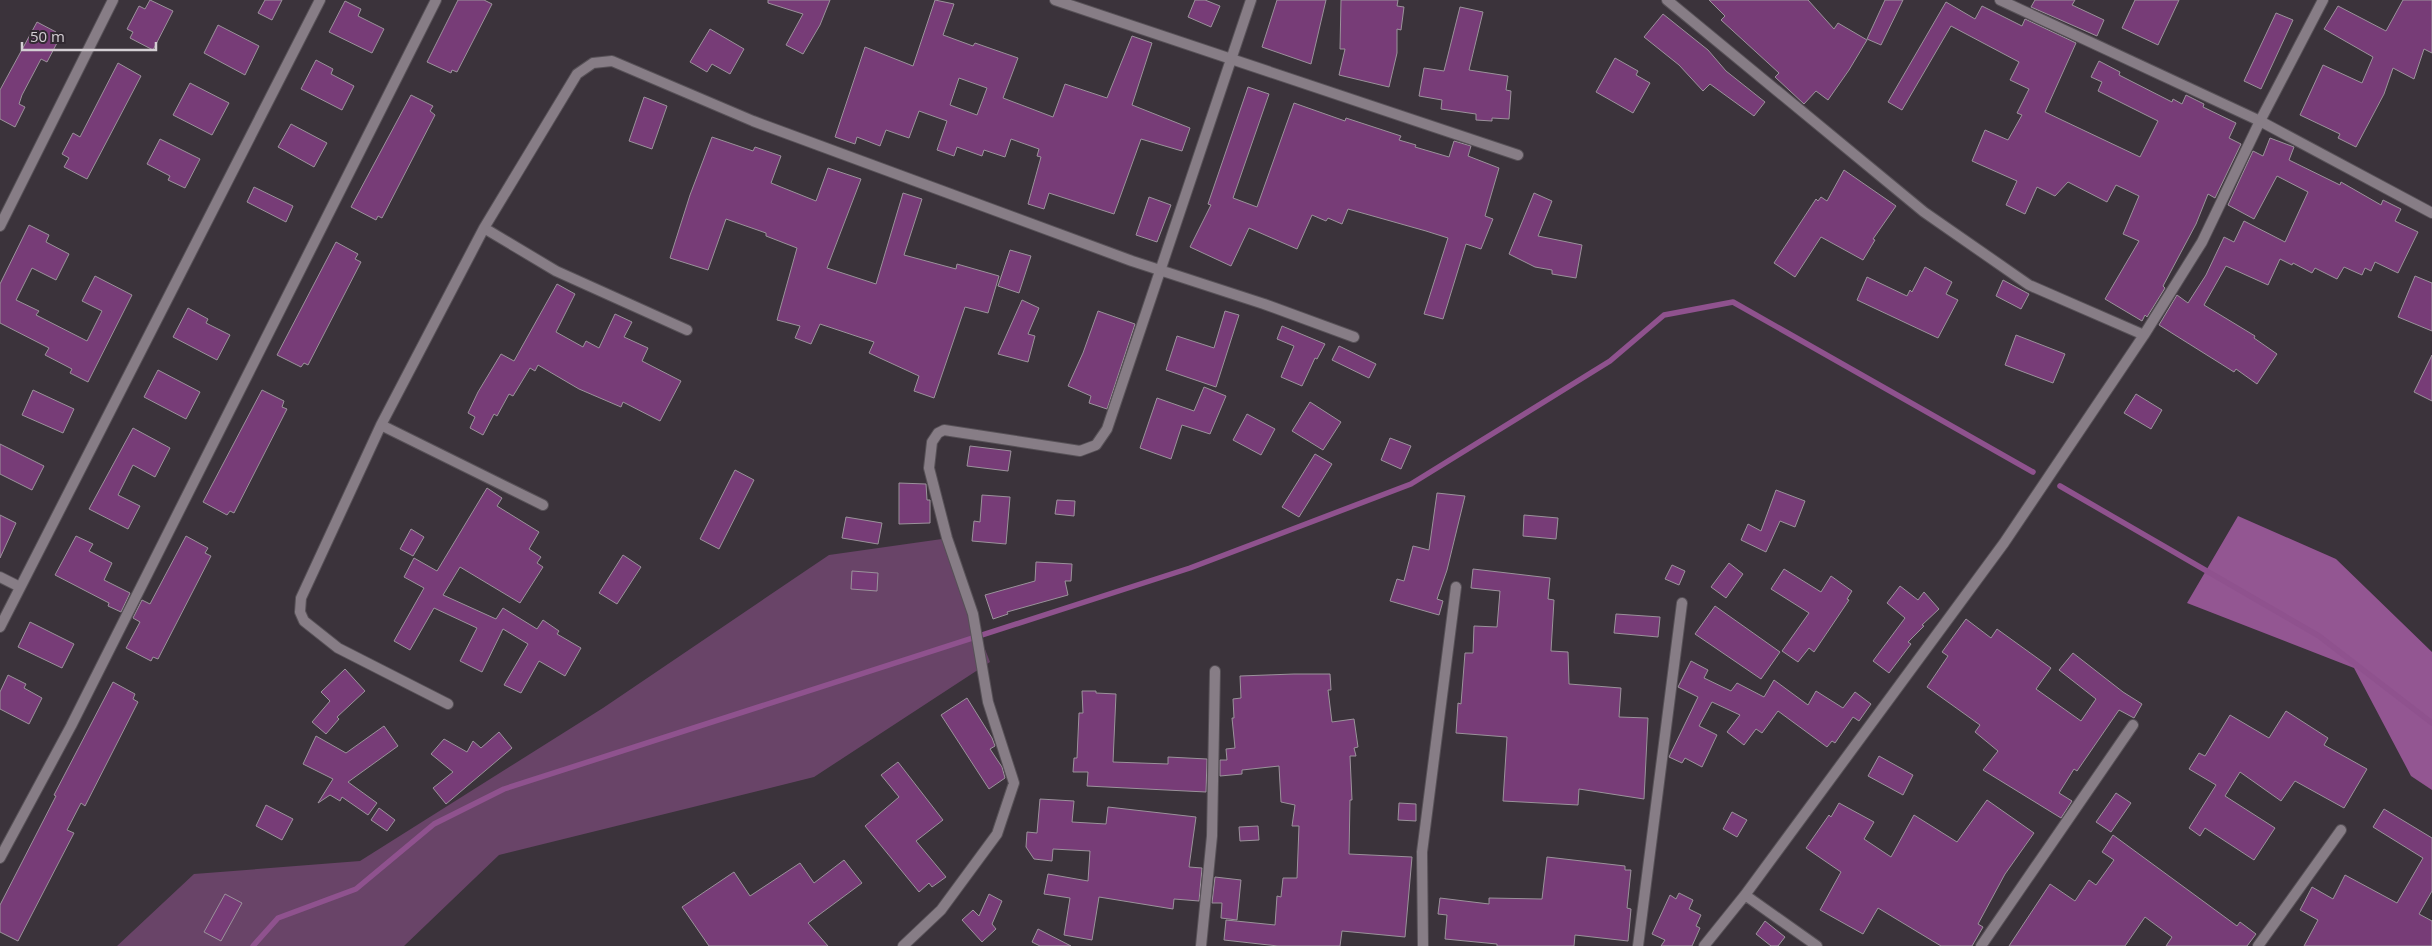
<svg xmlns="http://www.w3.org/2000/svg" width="2432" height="946" font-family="'Open Sans',sans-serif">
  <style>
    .green { fill: #694468 }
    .forest { fill: #935692 }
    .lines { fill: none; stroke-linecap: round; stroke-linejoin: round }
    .stream { stroke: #8f528e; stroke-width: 5.5 }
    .building { fill: #773c77; stroke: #9b929b; fill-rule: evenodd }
    .street-casing { stroke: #575157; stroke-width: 12 }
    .street { stroke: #877d86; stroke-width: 10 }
  </style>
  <rect width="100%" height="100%" fill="#3b333b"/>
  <path class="green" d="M942,539L990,662L814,777L499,855L404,946H117L194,874L360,861L603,708L829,555Z"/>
  <path class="forest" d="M2238,516L2336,559L2432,652V790L2411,776L2354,668L2187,603Z"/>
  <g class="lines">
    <path class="stream" d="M2060,486L2319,636L2432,723
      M253,946L278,918L356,889L434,824L504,789L1190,568L1411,484L1610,361L1664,315L1733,302L2033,472"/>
  </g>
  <path class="building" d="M150,0L173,11L153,50L130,38L133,32L127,29L139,6L145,9Z
    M265,0H282L272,20L258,13Z
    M458,0H484L492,4L457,72L452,70L451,73L427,62Z
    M768,0H830L820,25L803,54L786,45L803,14L768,3Z
    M935,0L954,4L943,35L973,46L975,43L1018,58L1003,98L1053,117L1065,84L1107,98L1132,36L1152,43L1132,105L1190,128L1182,151L1141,139L1114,214L1049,193L1044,209L1028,204L1041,157L1037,156L1039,149L1011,139L1005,157L984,150L982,156L957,147L954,156L937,150L947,121L919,111L909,138L886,130L880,146L857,137L855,144L835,137L865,47L913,66ZM959,78L987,88L977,115L950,105Z
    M1195,0H1205L1220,6L1211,27L1188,17Z
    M1277,0H1326L1311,64L1262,47Z
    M1341,0H1398L1397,6L1404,7L1401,30L1397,29V53L1389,87L1339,75L1345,49H1340Z
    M1709,0H1808L1834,29L1838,23L1867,40L1849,70L1828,100L1816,91L1804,104L1775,77L1779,73L1721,20L1725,16Z
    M1885,0H1903L1881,45L1867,39Z
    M2035,0H2075L2072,5L2104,20L2097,36L2031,7Z
    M2135,0H2179L2158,45L2122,28Z
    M2403,0H2432V53L2424,49L2414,79L2393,68L2384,94L2356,147L2338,138L2340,134L2300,115L2323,65L2362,83L2373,57L2324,29L2338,6L2386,31Z
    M345,1L361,9L358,16L384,29L372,53L329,32Z
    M1946,2L1975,19L1982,6L2022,26L2025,19L2076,43L2045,112L2140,157L2158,121L2098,91L2102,82L2091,77L2099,61L2120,72L2119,75L2172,102L2173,99L2182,104L2186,95L2204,104L2203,107L2236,123L2229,138L2241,144L2215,198L2208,194L2196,224L2163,286L2165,288L2147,317L2145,315L2142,321L2105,299L2139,241L2123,234L2139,196L2116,185L2107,202L2068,182L2055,196L2037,187L2025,214L2006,205L2017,181L1972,161L1985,130L2008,140L2022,115L2017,113L2029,89L2010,80L2019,62L1951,26L1902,110L1888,102Z
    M1460,7L1483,12L1469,70L1508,76L1506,90L1511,91L1509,119L1492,118V121L1476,120V114L1441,109L1442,100L1419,96L1424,68L1444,71Z
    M2276,13L2293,20L2261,89L2244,81Z
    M1663,14L1708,50L1726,71L1765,102L1754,116L1710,84L1703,91L1679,65L1644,37Z
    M37,22L56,32L51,40L57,43L47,62L41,59L22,95L19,104L25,107L15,127L0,119V90Z
    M218,25L259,46L245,75L204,53Z
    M710,29L744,49L730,74L712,64L707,72L690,62Z
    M1615,58L1638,71L1636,75L1650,83L1633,113L1596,92Z
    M316,60L333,69L331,74L354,86L342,110L301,89Z
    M118,63L141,76L87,179L64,167L69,158L62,154L73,133L80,137Z
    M190,83L229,103L212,135L173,115Z
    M1248,87L1269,94L1233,198L1257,207L1294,103L1345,121L1346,118L1401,136L1399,140L1416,145L1415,147L1449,157L1454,141L1471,146L1468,156L1499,168L1485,216L1493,219L1481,249L1466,244L1443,319L1424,314L1448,238L1426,231L1348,209L1342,224L1328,218L1326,221L1312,215L1297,249L1249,228L1231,266L1190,247L1211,205L1208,204Z
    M411,95L433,106L430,111L435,115L382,218L378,216L376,220L351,207Z
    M644,97L667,106L652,149L629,141Z
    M291,124L327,143L314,167L278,147Z
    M712,137L753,151L755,147L781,156L771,183L816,201L828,168L861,179L827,268L876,284L903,193L922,199L904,255L956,269L957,264L999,276L988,313L965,307L934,398L914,391L919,376L869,353L874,342L820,324L811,344L795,338L800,326L777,320L797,248L766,236V233L726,219L708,270L670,258L690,195Z
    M2270,138L2294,147L2289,160L2340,185L2341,182L2381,205L2383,200L2401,209L2395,221L2418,232L2398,273L2375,262L2371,271L2365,268L2362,275L2344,267L2337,279L2315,268L2312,273L2293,263L2292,265L2280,259L2268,285L2226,266L2204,305L2255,336L2254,338L2277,354L2257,384L2236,369L2234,372L2159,325L2177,295L2188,303L2206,275L2224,237L2234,242L2244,221L2285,242L2308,192L2277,176L2254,219L2228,205L2253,151L2263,156Z
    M160,139L200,159L185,188L168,180L170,176L147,164Z
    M1844,170L1896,206L1873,239L1875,240L1863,260L1821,237L1795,277L1774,263L1816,199L1818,201L1821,197L1827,201Z
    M254,187L293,206L286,222L247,202Z
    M1534,193L1552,201L1538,236L1582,245L1576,278L1552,274V270L1535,267L1509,254Z
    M1149,197L1171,205L1157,242L1136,235Z
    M29,225L49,235L46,242L69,254L56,280L32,268L16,300L39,311L36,315L87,341L102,311L82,301L95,276L132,295L88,382L70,373L72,369L45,355L49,348L0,323V284Z
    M336,242L358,254L355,259L361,262L308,365L304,363L301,367L277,355Z
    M1010,250L1031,256L1019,293L998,286Z
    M1925,267L1952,282L1946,294L1958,300L1938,338L1857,300L1867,277L1907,296L1910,290L1912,292Z
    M2415,276L2432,283V331L2398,317Z
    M2003,280L2029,294L2021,309L1996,296Z
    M557,284L575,294L556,332L583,347L586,341L599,348L615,314L632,322L624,337L648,348L642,361L681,381L660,421L623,402L621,407L579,389L538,365L535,371L530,368L513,396L509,394L497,416L494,414L483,435L470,428L475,417L468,413L478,392L501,354L514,361Z
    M1022,300L1039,308L1028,334L1035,336L1028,362L998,354Z
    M188,308L208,319L206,323L230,335L217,360L173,337Z
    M1098,311L1135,324L1107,409L1089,403L1091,396L1068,386L1083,353Z
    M1225,311L1239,315L1216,387L1166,370L1177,336L1214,348Z
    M1282,326L1325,344L1317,359L1315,358L1302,386L1281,377L1294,346L1277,339Z
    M2016,335L2065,354L2053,383L2005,365Z
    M1339,346L1376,364L1369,378L1332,360Z
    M2432,355V401L2414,392Z
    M158,370L200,392L186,419L144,397Z
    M1204,387L1226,396L1210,434L1182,425L1171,459L1140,448L1157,398L1194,411Z
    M33,390L74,409L63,433L22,415Z
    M262,390L284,401L282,407L287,409L234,513L230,511L227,515L203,502Z
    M2136,394L2162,410L2151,429L2124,413Z
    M1310,402L1341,422L1323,450L1292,431Z
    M1247,414L1275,429L1261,455L1233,440Z
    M133,428L170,448L155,477L133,465L118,495L140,506L128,529L89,509Z
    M1390,438L1411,446L1401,469L1381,460Z
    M0,444L44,466L32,490L0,474Z
    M970,446L1011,451L1008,471L967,466Z
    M1315,454L1332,464L1299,517L1282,507Z
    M735,470L754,480L719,549L700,539Z
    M899,483L926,484L927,500H930V523L899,524Z
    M487,488L502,498L497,506L539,532L529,549L541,557L537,563L543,567L520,603L460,567L443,595L496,619L503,608L537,629L543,620L559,631L557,634L581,648L565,676L539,661L521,693L504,685L528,644L503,629L482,672L460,661L477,628L434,608L410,650L394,641L424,588L404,577L414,558L437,571Z
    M1776,490L1805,501L1795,527L1780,521L1766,552L1741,540L1748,524L1761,531Z
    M1437,493L1465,496L1447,570L1437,599L1443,601L1439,615L1390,601L1397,579L1404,581L1413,546L1429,550Z
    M982,495L1010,497L1006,544L972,541L974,521L980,522Z
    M1057,500L1075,501L1074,516L1055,514Z
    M0,515L16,523L0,558Z
    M1524,515L1558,518L1556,539L1523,536Z
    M846,517L882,523L878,544L842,538Z
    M411,529L424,537L413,556L400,549Z
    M76,536L93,544L89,551L112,563L104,580L130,593L121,612L108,606L109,603L55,575Z
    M186,536L208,548L205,553L211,556L158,659L153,657L151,661L126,648L140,622L133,618L142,600L150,604Z
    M623,555L641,567L617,604L599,593Z
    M1036,562L1072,564L1071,581H1065L1068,595L1007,612L1008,614L993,619L985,595L1035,581Z
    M1729,563L1743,574L1726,598L1711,587Z
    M1672,565L1685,571L1679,585L1665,579Z
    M1473,569L1550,578L1548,599L1554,600L1551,651L1568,652L1569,684L1621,688L1619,717L1648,718L1644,799L1579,789L1578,805L1503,801L1507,737L1456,733L1458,703L1461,704L1465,653H1473L1474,626L1497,627L1500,591L1471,588Z
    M1784,569L1821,592L1831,576L1852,591L1847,599L1849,600L1814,652L1809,648L1798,662L1782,651L1809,613L1771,589Z
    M852,571L878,573L877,591L851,589Z
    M1900,586L1918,600L1924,592L1939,609L1922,625L1924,626L1908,642L1911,644L1889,673L1873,661L1905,618L1887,603Z
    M1715,606L1780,652L1761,679L1695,634Z
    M1616,614L1660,617L1658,637L1614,633Z
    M1966,619L1991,638L1997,629L2051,668L2036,689L2081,721L2096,699L2059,670L2073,653L2123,692L2142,704L2134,718L2119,710L2077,771L2074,769L2059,793L2072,801L2061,818L1983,770L1998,751L1975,732L1980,725L1927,687L1948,656L1942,652Z
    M30,622L74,644L62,668L18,647Z
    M1691,661L1708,670L1704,678L1731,691L1737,683L1764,697L1774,680L1808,705L1816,691L1843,708L1855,692L1871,704L1859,721L1853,717L1835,743L1832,741L1827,747L1778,711L1762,733L1756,729L1744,745L1727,732L1740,715L1712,702L1699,726L1717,735L1702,767L1685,758L1682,763L1669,757L1698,697L1678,687Z
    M345,669L365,691L337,717L339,719L326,734L312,722L330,701L321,692Z
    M1294,674H1330L1331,690H1328L1332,722L1354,719L1358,747L1354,748L1356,756H1350L1352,800H1350L1349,854L1412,857L1405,937L1342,931L1340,946H1278L1224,940L1226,920L1275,925L1277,896L1281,897L1283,878H1297L1299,826H1292L1295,805L1281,802L1279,766L1242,770V774L1220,776V760H1227L1226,749L1235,748L1232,718H1234L1233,699L1241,698L1240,676Z
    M8,675L26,684L24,688L42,698L29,724L0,709V692Z
    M113,682L135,694L133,699L138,702L85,806L81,803L67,830L74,833L18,941L0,932V905L56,796L54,795Z
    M1082,691H1096V693L1116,694L1113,762L1168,764V757L1207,759L1206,792L1087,786L1088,772H1073L1074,758H1077L1079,713H1083Z
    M967,698L992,738L995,746L990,749L1002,767L1005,778L989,789L941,715Z
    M2286,711L2328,738L2324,745L2367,769L2344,808L2295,781L2281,801L2240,772L2225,796L2275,828L2254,860L2205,828L2200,836L2189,828L2216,785L2189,769L2199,753L2205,756L2230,715L2269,738Z
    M384,726L398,746L348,782L377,803L368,815L342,797L340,801L330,795L318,803L333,779L303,764L316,736L346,753Z
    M499,732L512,748L446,804L433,788L453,772L431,754L444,739L467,752L473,741L481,748Z
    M1879,756L1913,775L1903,795L1868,776Z
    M898,762L943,820L916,841L946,877L932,887L929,883L919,892L865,826L899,797L881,775Z
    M2116,793L2131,803L2111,832L2096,822Z
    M1040,799L1074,801L1072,822L1106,824L1108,807L1196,817L1189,867L1202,868L1199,901L1174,899L1173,909L1099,897L1092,940L1064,935L1070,898L1044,894L1048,874L1088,881L1090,851L1053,849L1052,861L1034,859L1026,847L1027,832L1037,833Z
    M1987,800L2034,833L2005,874L1978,924L1983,927L1972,946H1941L1878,908L1863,934L1820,910L1841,872L1806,848L1829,815L1831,817L1839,803L1874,822L1864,839L1891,857L1914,815L1957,842Z
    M1399,803L1416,804V821L1398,820Z
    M266,805L293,819L282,840L256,826Z
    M379,808L395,820L387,831L371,820Z
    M2384,809L2432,838V891L2419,914L2432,921V946H2304L2318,920L2300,910L2312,887L2333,899L2345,875L2397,903L2423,858L2373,827Z
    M1732,812L1747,820L1737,837L1723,829Z
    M1258,826L1259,840L1240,841L1239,827Z
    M2113,835L2237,926L2240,922L2256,934L2247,946H2166L2172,937L2145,917L2125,946H2009L2050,884L2075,901L2089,880L2096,885L2114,860L2102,852Z
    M1547,857L1625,866V870H1631L1627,908L1631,909L1628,941L1575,935L1574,946H1497V944L1445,939L1447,915L1438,914L1440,898L1489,904V898L1542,899Z
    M844,860L862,883L808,923L828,946H709L682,907L734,872L750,896L800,863L814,883Z
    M1215,877L1241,880L1237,920L1221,918L1222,903H1212Z
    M1679,893L1693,900L1689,909L1701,915L1696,926L1700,928L1692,946H1661L1665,940L1652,934L1670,895L1676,899Z
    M225,894L242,903L221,941L204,932Z
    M989,894L1002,901L992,924L996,929L982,942L962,920L973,910L979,916Z
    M1765,921L1785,937L1778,946H1771L1756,934Z
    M1038,929L1071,946H1040L1032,942Z"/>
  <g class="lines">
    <g class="street-casing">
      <path id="street" d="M1055,0L1518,155
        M1667,0L1924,212L2029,285L2144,335
        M2000,0L2260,121L2432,213
        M0,226L113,0
        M484,228L556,271L687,330
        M381,425L543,505
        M0,577L20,587
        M0,627L320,0
        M448,704L338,648L304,621L300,612L301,598L381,425L484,228L577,74L593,63L612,61L753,121L1132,261L1264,304L1354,337
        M0,858L71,726L436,0
        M1745,895L1817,946
        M903,946L941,910L997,834L1014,783L988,702L973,614L947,538L929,468L932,442L938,433L944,430L1080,451L1096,445L1107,429L1251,0
        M1201,946L1212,836L1215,671
        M1423,946L1422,852L1456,587
        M1638,946L1682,603
        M1704,946L1745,895L2004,543L2144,335L2202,242L2260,121L2323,0
        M1981,946L2133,725
        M2258,946L2341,830"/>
    </g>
    <use href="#street" class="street"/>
  </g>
  <path d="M22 42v8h134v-8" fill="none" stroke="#d4cfd4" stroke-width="2.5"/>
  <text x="30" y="42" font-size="15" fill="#d4cfd4" stroke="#312931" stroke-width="4" paint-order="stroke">50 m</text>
</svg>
